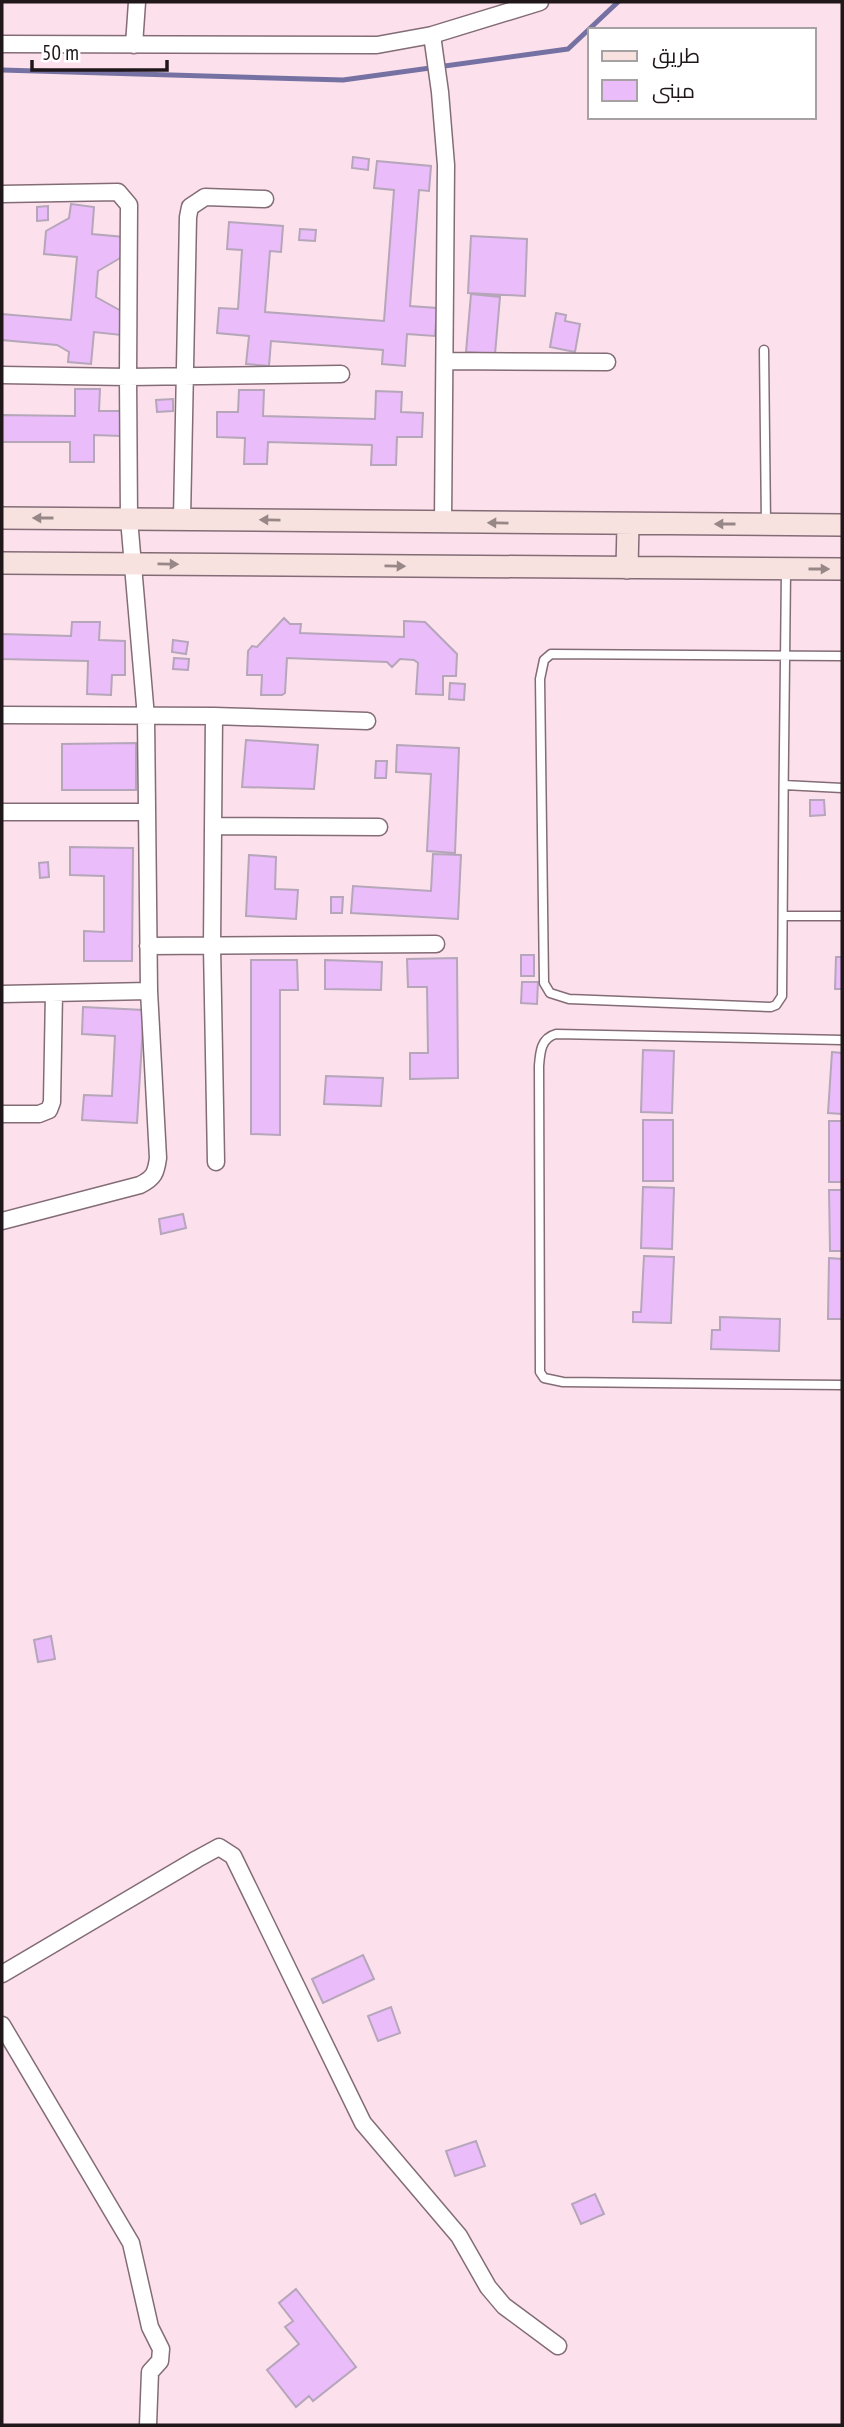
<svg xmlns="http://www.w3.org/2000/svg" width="844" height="2427" font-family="'PT Sans Narrow',Cairo,sans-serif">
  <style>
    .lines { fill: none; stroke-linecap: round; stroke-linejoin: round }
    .stream { stroke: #7572a3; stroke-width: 5 }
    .building { fill: #ebbcfa; stroke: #b5a6ba; stroke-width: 2 }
    .lane-casing { stroke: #836c76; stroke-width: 11 }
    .street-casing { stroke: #836c76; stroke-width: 19 }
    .secondary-casing { stroke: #836c76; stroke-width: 24 }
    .lane { stroke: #fff; stroke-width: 8 }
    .street { stroke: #fff; stroke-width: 16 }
    .secondary { stroke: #f8e2e0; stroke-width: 21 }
    .oneway { fill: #978787 }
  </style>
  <rect width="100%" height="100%" fill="#fce1ec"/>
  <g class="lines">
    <path class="stream" d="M2,70L343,80L568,49L618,2"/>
  </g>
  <path class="building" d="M353,157L369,159L368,170L352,168Z
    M377,161L431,166L429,191L419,190L410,306L437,308L435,336L407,334L405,366L382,364L383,350L271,341L269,366L246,364L249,336L217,333L219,308L238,309L242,250L227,249L229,222L283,226L281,252L270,251L265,312L384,321L394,190L374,188Z
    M71,204L94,207L92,234L124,237L122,257L98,271L96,297L123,312L121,335L94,332L91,364L68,362L69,352L57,345L2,340V314L71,320L77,257L44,254L46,231L69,218Z
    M48,206V220L37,221V207Z
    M300,229L316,230L315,241L299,240Z
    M471,236L527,239L525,296L468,293Z
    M471,294L500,297L495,354L466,352Z
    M556,313L566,315L565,321L580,324L575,352L550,347Z
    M75,389H100L99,411H121V436L94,435V462H70V442H2V415L75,416Z
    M239,390H264L263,416L375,419L376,391L402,392L401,412L423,413L422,437H397L396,465H371L372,445L268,442L267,464H244L245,438L217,437V412H238Z
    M173,399V411L157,412L156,400Z
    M284,618L290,624H301L300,633L404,637V621L425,622L457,654L456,676H443V695L416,694L418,663L414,660L400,659L392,667L387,662L287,658L285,693L282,695H261L262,675H247L248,651L252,646L257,647Z
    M72,622H100L99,640L125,641V675H112L111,695L87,694L88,661L2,659V634L71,636Z
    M173,640L188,642L186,654L172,652Z
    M174,658L189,659L188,670L173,669Z
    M450,683L465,684L464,700L449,699Z
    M246,740L318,745L314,789L242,787Z
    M136,743V790H62V744Z
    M397,745L459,748L455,853L427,851L431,774L396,772Z
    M376,761H387L386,778H375Z
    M810,800H824L825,815L810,816Z
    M70,847L133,848L132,961H84V931L104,932V876L70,875Z
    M433,854L461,855L458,919L351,913L353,886L431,891Z
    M249,855L276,857L275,889L298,890L296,919L246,916Z
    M48,862L49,877L40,878L39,863Z
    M331,897H343L342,913H331Z
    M521,955H534V976H521Z
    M836,957H842V989H835Z
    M457,958L458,1078L410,1079V1053H428L427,987H408L407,959Z
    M251,960H297L298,990H280V1135L251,1134Z
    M325,960L382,962L381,990L325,989Z
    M522,982H538L537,1004L521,1003Z
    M83,1007L144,1010L137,1123L82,1120L84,1095L112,1096L115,1036L82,1034Z
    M643,1050L674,1051L672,1113L641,1112Z
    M832,1052L842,1053V1114L828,1113Z
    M326,1076L383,1078L381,1106L324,1104Z
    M643,1120H673V1181H643Z
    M829,1121H842V1182H829Z
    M643,1187L674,1188L672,1249L641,1248Z
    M829,1190H842V1251H830Z
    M183,1214L186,1228L161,1234L159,1219Z
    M644,1256L674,1257L671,1323L633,1322V1312H641Z
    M829,1258L842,1259V1319H828Z
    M720,1317L780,1319L779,1351L711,1349L712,1330H720Z
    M51,1636L55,1659L38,1662L34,1640Z
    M363,1955L374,1979L323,2003L312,1979Z
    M391,2007L400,2033L378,2041L368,2016Z
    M476,2141L485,2166L455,2176L446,2151Z
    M595,2194L604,2214L581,2224L572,2204Z
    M296,2289L356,2367L313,2401L309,2396L296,2407L267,2370L299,2344L285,2327L293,2321L279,2303Z"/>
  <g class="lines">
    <g class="lane-casing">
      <path id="lane" d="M764,350L766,524
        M786,571C784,713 783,854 782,996L776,1005L771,1007L569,999L550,993L544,983L540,679L544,660L551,654L842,656
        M784,785L842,788
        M783,916H842
        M842,1040L556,1034C541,1038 540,1052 539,1066L540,1372L544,1378L563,1382L842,1385"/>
    </g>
    <g class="street-casing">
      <path id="street" d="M432,35L440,92L446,165L443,522
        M2,44L377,45L432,35L540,2
        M134,45L137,2
        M2,194L118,192L129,205L128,377L2,375
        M445,361L607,362
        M182,519L188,217L190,207L205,197L265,199
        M2,715L214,716L367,721
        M214,716L212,946L216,1162
        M2,812H147
        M213,826L379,827
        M148,946L436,944
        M2,994L149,991
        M2,1114H39L49,1110L52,1102L54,993
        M2,1221L140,1185C154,1178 156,1173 158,1158L149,991L146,717L129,519L128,377L341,374
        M2,1974L197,1859L219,1847L233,1856L363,2123L459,2236L488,2287L504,2306L558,2346
        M2,2025L131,2243L150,2327L161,2349L160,2361L150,2372L148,2425"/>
    </g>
    <g class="secondary-casing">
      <path id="secondary" d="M2,518L842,525
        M2,563L842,569
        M627,568L628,525"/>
    </g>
    <use href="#lane" class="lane"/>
    <use href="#street" class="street"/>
    <use href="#secondary" class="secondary"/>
  </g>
  <defs><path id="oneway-solid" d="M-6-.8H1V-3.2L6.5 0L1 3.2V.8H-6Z" transform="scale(1.75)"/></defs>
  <g class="oneway">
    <use href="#oneway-solid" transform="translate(43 518) rotate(-180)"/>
    <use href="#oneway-solid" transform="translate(270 520) rotate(-179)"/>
    <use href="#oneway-solid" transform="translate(498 523) rotate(-179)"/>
    <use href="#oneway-solid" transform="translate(725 524) rotate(180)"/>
    <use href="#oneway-solid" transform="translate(168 564) rotate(1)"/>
    <use href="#oneway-solid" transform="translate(395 566) rotate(1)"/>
    <use href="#oneway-solid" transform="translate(819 569)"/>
  </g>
  <rect width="844" height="2427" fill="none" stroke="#20171b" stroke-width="7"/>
  <rect x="588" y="28" width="228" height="91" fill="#ffffff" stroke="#a6a2a4" stroke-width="2"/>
  <rect x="602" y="51" width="35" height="10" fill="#f8e2e0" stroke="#a6a2a4" stroke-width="2"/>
  <text x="652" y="63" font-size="21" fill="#20171b">طريق</text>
  <rect x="602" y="80" width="35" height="21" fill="#ebbcfa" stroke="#a6a2a4" stroke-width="2"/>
  <text x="652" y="98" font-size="21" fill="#20171b">مبنى</text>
  <path d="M32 60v10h135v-10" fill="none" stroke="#20171b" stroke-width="3.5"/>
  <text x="42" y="60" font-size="21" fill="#20171b" stroke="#ffffff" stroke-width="5" paint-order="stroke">50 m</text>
</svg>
